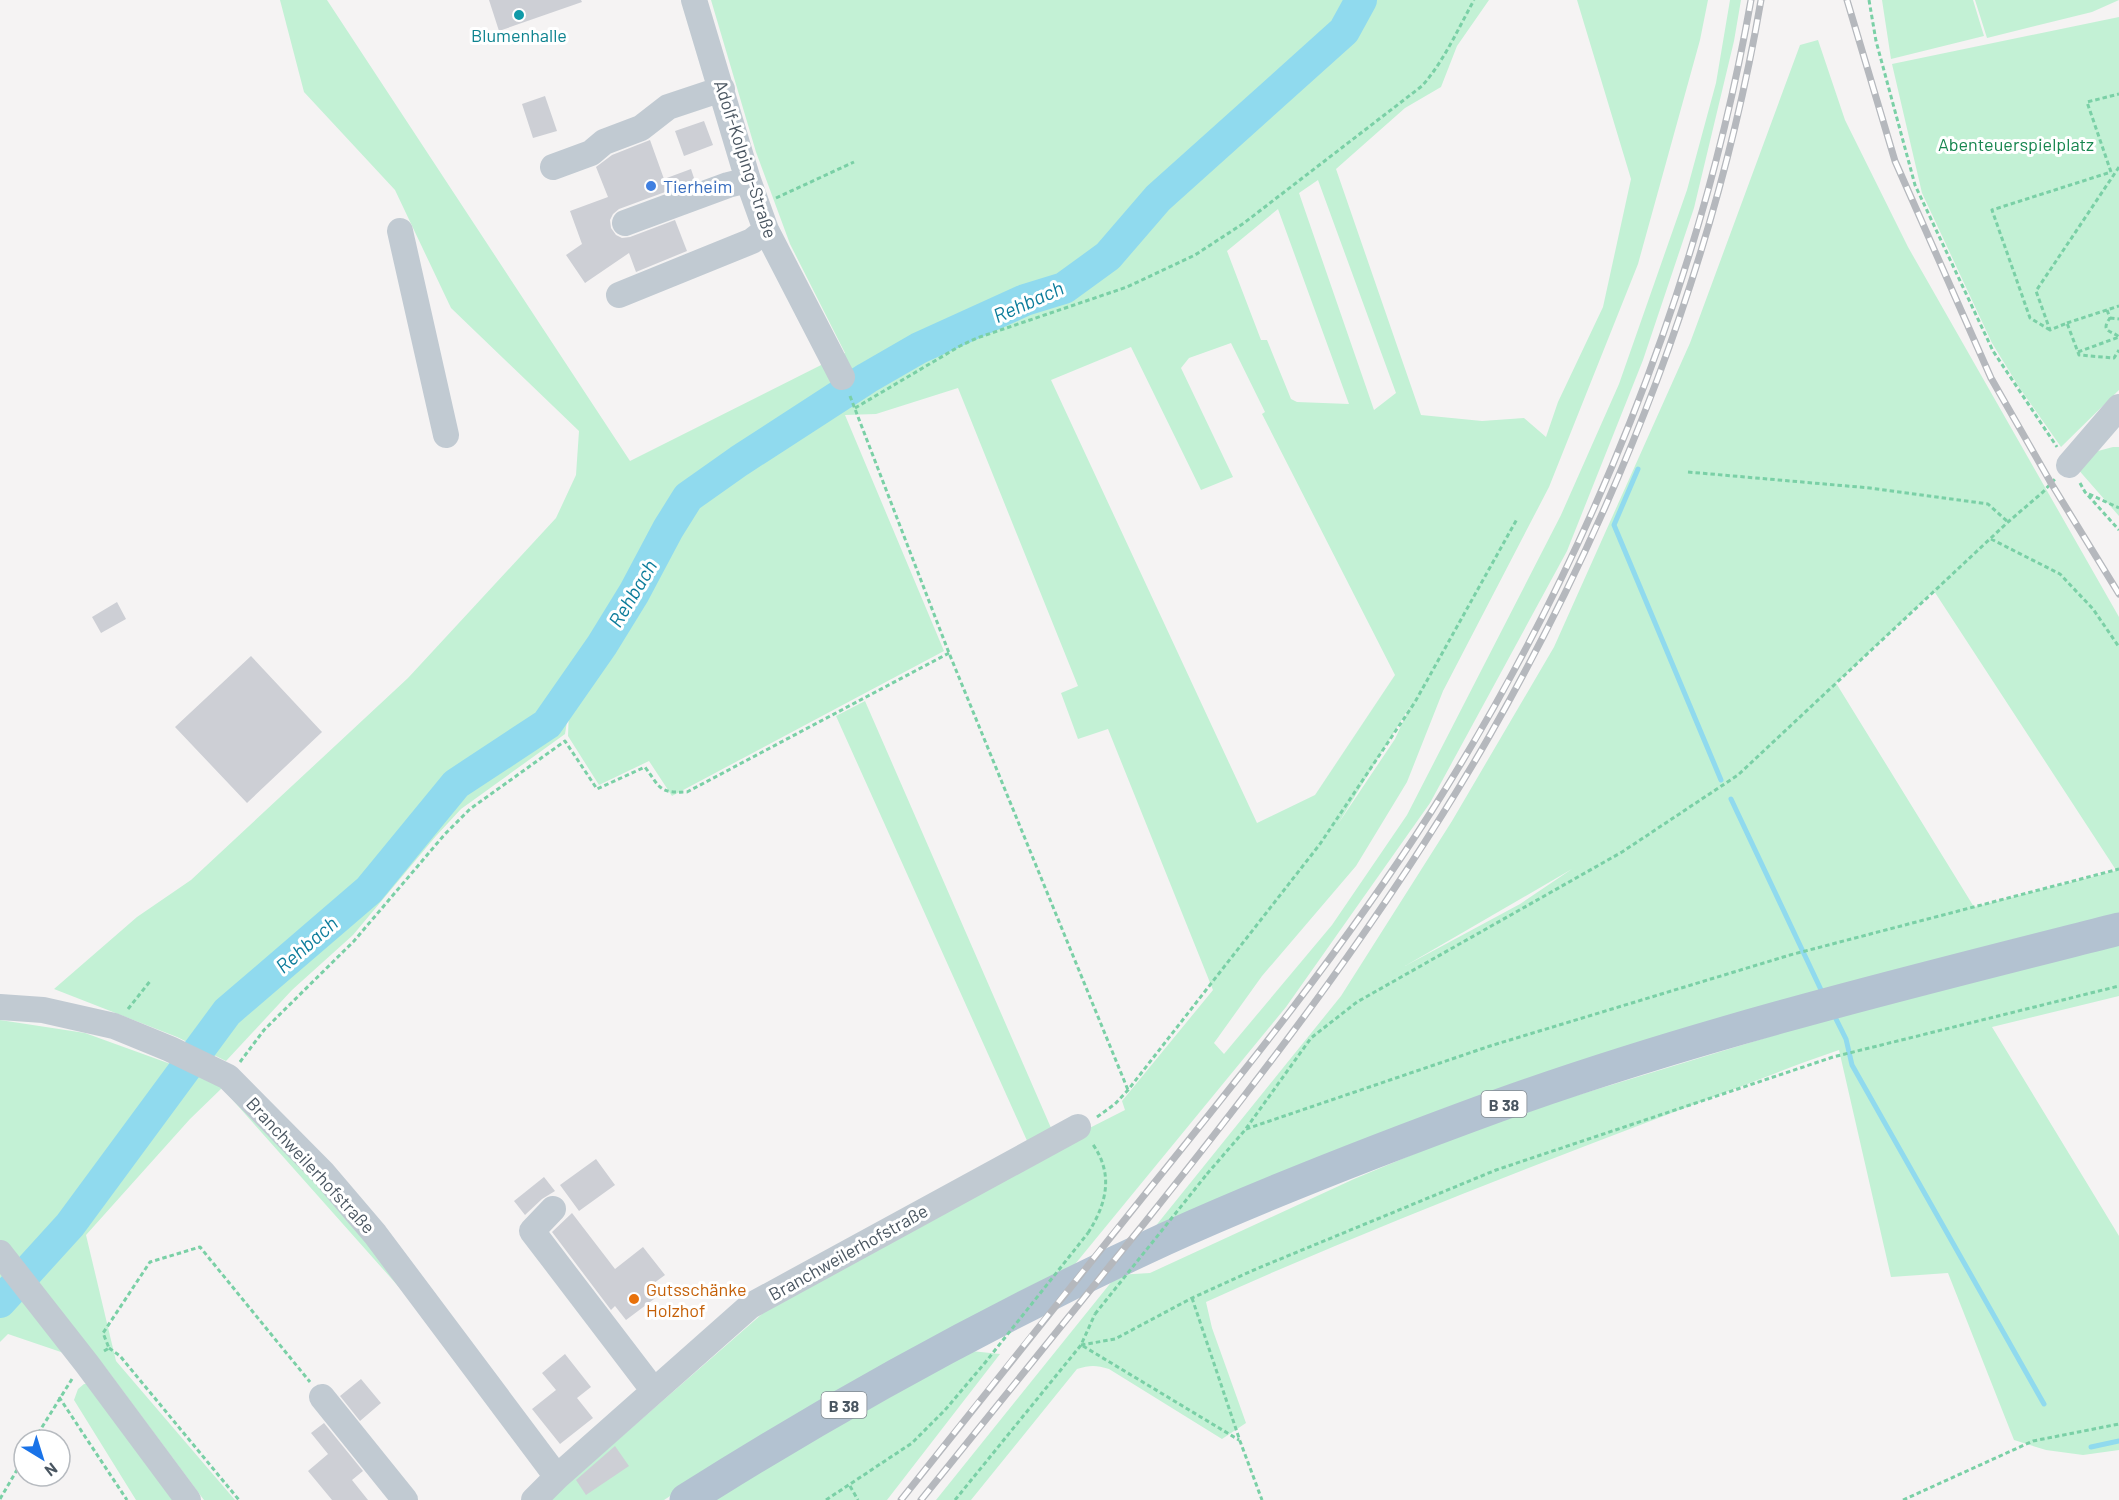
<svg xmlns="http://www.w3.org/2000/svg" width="2119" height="1500" font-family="Barlow,sans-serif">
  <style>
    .green { fill: #c3f1d5; fill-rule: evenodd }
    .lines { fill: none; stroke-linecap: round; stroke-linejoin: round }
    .stream { stroke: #90daee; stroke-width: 5 }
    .river { stroke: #90daee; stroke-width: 32 }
    .building { fill: #cdcfd5 }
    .path { stroke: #7ad0a6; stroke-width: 3; stroke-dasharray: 4.5 3; stroke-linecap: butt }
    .minor { stroke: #c1cad2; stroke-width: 26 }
    .major { stroke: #b3c2d1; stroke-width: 33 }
    .rail-casing { stroke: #b5b8bd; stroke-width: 7 }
    .rail { stroke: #fff; stroke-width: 4.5; stroke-dasharray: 14; stroke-linecap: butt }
    .path-bridge { stroke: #7ad0a6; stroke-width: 3; stroke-dasharray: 4.5 3; stroke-linecap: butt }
    .culture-dot { fill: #0f9aa8; stroke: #fff; stroke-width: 2 }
    .shop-dot { fill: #3f7fe0; stroke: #fff; stroke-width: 2 }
    .food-dot { fill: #e8710a; stroke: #fff; stroke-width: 2 }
    .labels { text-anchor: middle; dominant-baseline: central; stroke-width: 6; stroke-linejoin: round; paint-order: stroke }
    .shield { fill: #fff; stroke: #808990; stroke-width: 1.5 }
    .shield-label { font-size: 16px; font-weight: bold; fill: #4a5661 }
    .culture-label { font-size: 18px; fill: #0d838f; stroke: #fff }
    .park-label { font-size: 18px; fill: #17864f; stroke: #fff }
    .street-label { font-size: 18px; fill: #4a5661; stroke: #fff }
    .shop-label { font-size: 18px; fill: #366cbe; stroke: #fff; text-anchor: start }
    .food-label { font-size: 18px; fill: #c56008; stroke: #fff; text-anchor: start }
    .water-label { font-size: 20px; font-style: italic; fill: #0c7c9b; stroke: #fff }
  </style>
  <rect width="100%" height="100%" fill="#f5f3f3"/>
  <path class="green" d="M280,0H327L630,461L845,353L790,244L756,152L711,0H1489L1457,46L1441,87L1405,108L1336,169L1421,415L1482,421L1524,418L1546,437L1558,402L1603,307L1631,179L1577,0H1708L1700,40L1638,264L1549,487L1443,691L1407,782L1356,866L1262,976L1214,1043L1224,1054L1332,925L1407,815L1561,515L1619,384L1687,190L1716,83L1730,0H1741L1734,41L1694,208L1643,360L1567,551L1430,803L1286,1007L1062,1280L724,1461L664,1500H549L785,1294L1033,1154L836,716L865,701L1058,1144L1125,1110L1122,1101L1213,990L1108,729L1078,739L1061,693L1078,686L958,388L876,414L845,415L944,651L672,796L649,761L599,785L568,736L569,709L565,734L461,809L436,836L353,935L292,990L226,1061L177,1037L54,989L137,917L191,880L408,678L556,518L576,475L579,431L451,308L395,190L304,92ZM1318,180L1396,393L1374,410L1299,193ZM1278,209L1349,404L1297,402L1291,399L1267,340H1261L1227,251ZM1231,343L1265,412L1262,414L1395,675L1315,795L1257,823L1051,380L1131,347L1201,490L1233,477L1181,368L1189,358ZM1410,706L1395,739L1338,824Z
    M1882,0H1973L1984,36L1891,59Z
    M1975,0H2119L2092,12L1987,38Z
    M2119,17V390L2061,447L2019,387L1992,343L1922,193L1892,64Z
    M1818,40L1845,120L1908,247L2119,617V918L1150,1233L1341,996L1452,821L1554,647L1690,343L1800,45ZM1934,591L2116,870L2115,871L1974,907L1836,683ZM1572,869L1520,904L1405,966Z
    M2113,447H2119V516L2076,467L2098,451Z
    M2119,944V996L1992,1027L2119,1236V1450L2083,1455L2046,1450L2014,1440L1948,1273L1891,1277L1839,1050L1802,1063C1602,1140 1400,1214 1206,1302L1212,1328L1246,1423L1222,1439L1109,1369C1096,1365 1090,1365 1077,1369L971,1500H936L1117,1275L1150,1273L1354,1179L1493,1121L1824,1020Z
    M0,1020L85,1033L201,1075L236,1074L414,1304L222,1088L190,1119L86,1235L116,1361L235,1500H204L105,1367L8,1334L0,1342Z
    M971,1351L1000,1354L887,1500H708Z
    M84,1384H90L175,1500H136L74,1400L78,1389Z"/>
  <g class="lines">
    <path class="stream" d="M1638,469L1614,525L1721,780
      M1731,799L1823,994
      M1833,1013L1846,1039L1852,1065L2044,1404
      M2091,1447L2119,1441"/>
    <path class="river" d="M0,1302L70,1225L227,1012L369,890L456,784L547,724L602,645L634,593L668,529L688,497L739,461L867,378L919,348L1025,300L1064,288L1108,256L1158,198L1344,31L1361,0"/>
  </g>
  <path class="building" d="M489,0H581L582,2L499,31Z
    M545,96L557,131L533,138L522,104Z
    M704,121L713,145L684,156L675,131Z
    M650,140L664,179L691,169L695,181L619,209L613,214L610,220L611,228L616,235L622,238L630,237L675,220L687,251L636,272L629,253L585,283L566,255L582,244L570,211L608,197L596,167L612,155Z
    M117,602L126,619L101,633L92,617Z
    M251,656L322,732L247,803L175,727Z
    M596,1159L615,1185L579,1211L560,1185Z
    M544,1177L555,1191L542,1199L525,1215L514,1201Z
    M572,1213L615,1269L643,1247L665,1275L650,1286L658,1296L626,1320L615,1306L611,1310L552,1232Z
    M565,1354L591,1387L577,1398L593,1418L560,1444L532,1409L556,1390L542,1373Z
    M361,1379L381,1403L360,1421L340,1396Z
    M324,1423L363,1471L352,1480L368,1500H332L308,1471L328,1454L311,1433Z
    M615,1446L629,1466L586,1495L576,1480Z"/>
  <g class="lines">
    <path class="path" d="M1869,0L1876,41L1915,185L1993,351L2057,447
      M2119,167L2036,291L2050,330L2067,323L2079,355L2114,358L2119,350
      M2111,172L2087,102L2119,94
      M776,198L854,162
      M2107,310L2110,318C2100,332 2111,330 2119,337
      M2110,318L2119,319
      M2067,323L2119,306
      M2050,330L2030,318L1992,210L2111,172
      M2078,352L2119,337
      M850,396L949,653L1128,1090
      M855,408L960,346L977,338L1127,287L1195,255L1244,223L1422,86C1444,61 1458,29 1474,0
      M1688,472L1870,488L1988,504L2008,522
      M2080,483L2085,492L2119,530
      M2089,494L2119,508
      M1991,539L2060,574L2093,609L2119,647
      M128,1009L151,980
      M240,1062L264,1030L354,941L445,834L470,809L565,741L597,789L645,767C661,789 659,793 687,792L949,653
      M1097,1117L1115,1104L1128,1090L1320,844L1415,702L1517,519
      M1246,1129L1490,1046L1790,955L2119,869
      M1207,1174L1245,1130L1311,1038L1357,1002L1622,852L1738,775L2008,522L2043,492L2055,479
      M1088,1233C1107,1203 1114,1174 1092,1143
      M1192,1298L1240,1441L1262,1500
      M1081,1345L1115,1339L1192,1298L1256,1269L1496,1170L1833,1057L2119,986
      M1083,1346L1239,1440
      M109,1348L120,1356L239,1500
      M104,1351L109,1348L103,1333L150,1262L200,1247L310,1382
      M59,1397L127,1500
      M34,1440L72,1379
      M850,1486L858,1500
      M0,1499L24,1458
      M826,1500L912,1443L945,1410L984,1364
      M955,1500L1081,1345L1095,1314
      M1903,1500L2033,1441L2119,1424"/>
    <path class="minor" d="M694,0L748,180L766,230L842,377
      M553,167L591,153L604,142L641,128L668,107L722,89
      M625,223L728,185L748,180
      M400,231L446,435
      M619,295L752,241L766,230
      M2069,465L2119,407
      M0,1007L43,1010L114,1026L170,1049L228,1077L323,1173L375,1234L557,1477
      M553,1209L532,1231L654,1391
      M0,1253L87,1364L188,1500
      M322,1397L405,1500
      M534,1500L557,1477L750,1306L1078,1127"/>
    <path class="major" d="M686,1500C839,1403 1000,1315 1165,1239C1273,1190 1385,1147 1497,1106C1700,1033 1910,982 2119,929"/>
    <g class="rail-casing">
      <path id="rail" d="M1847,0L1895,161L1991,378L2051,483L2119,594
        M901,1500C981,1399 1061,1298 1142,1198C1243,1073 1344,948 1431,812C1586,568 1701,285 1751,0
        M921,1500C996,1407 1071,1314 1146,1221C1270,1066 1391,908 1490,735C1619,508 1717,258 1761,0"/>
    </g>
    <use href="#rail" class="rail"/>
    <path class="path-bridge" d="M1095,1314L1207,1174
      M984,1364L1088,1233"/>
  </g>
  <circle class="culture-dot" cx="519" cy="15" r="6"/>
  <circle class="shop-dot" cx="651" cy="186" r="6"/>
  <circle class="food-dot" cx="634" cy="1299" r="6"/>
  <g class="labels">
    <g class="shield">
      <rect x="1481.5" y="1091" width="45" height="26" rx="4.5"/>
      <rect x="821.5" y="1392" width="45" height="26" rx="4.5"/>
    </g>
    <g class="shield-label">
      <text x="1504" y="1104">B 38</text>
      <text x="844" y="1405">B 38</text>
    </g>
    <g class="culture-label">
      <text x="519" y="35">Blumenhalle</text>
    </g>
    <g class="park-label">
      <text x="2016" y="144">Abenteuerspielplatz</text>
    </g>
    <g class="street-label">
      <text transform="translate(746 159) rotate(72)">Adolf-Kolping-Straße</text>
      <text transform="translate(311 1165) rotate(47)">Branchweilerhofstraße</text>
      <text transform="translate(848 1252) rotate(-29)">Branchweilerhofstraße</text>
    </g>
    <g class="shop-label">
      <text x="663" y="186">Tierheim</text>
    </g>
    <g class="food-label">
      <text x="646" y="1289">Gutsschänke<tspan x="646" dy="21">Holzhof</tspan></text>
    </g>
    <g class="water-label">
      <text transform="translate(1028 301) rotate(-24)">Rehbach</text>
      <text transform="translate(632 593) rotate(-59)">Rehbach</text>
      <text transform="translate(306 944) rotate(-41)">Rehbach</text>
    </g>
  </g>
  <g transform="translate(42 1458) rotate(142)"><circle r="28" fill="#ffffff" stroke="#b7bbc0" stroke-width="1.5"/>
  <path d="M0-4.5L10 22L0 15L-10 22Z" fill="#1a73e8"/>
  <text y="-9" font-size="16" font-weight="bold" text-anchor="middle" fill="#4a5661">N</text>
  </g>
</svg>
